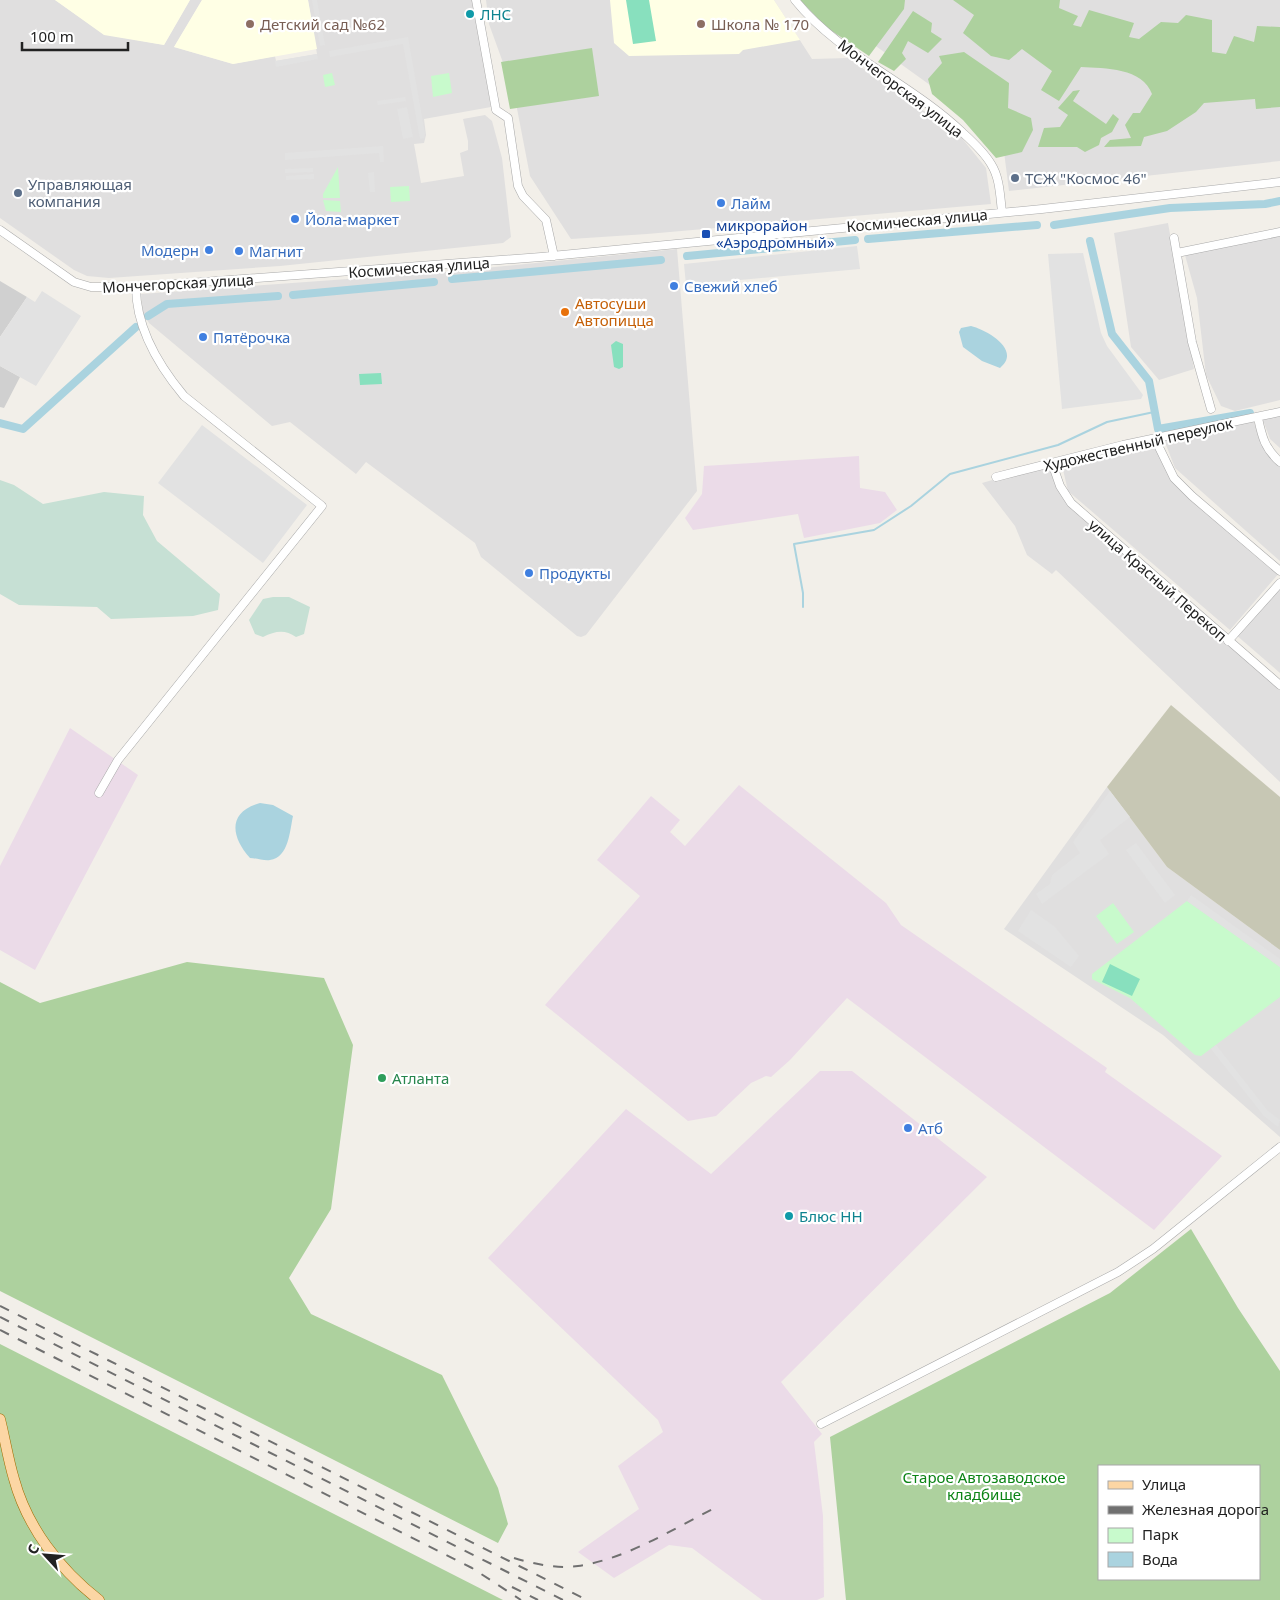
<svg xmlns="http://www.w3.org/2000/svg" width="1280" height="1600" font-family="'Noto Sans',sans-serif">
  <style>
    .residential { fill: #e0dfdf }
    .industrial { fill: #ebdbe8 }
    .education { fill: #ffffe5 }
    .religious { fill: #d0d0d0 }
    .construction { fill: #c7c7b4 }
    .forest { fill: #add19e; fill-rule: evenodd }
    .wetland { fill: #c6e0d4 }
    .park { fill: #c8facc }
    .pitch { fill: #88e0be }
    .parking { fill: #e2e2e2 }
    .water { fill: #aad3df }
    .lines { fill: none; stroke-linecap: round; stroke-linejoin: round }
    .stream { stroke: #aad3df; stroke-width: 2 }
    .canal { stroke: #aad3df; stroke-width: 8 }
    .minor-casing { stroke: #a9a9a9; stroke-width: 9 }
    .major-casing { stroke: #a06b00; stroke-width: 11 }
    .minor { stroke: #fff; stroke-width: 8 }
    .major { stroke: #fcd6a4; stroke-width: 10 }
    .rail { stroke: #707070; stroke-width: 2; stroke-dasharray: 10 10; stroke-linecap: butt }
    .culture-dot { fill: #0f9aa8; stroke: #fff; stroke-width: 2 }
    .education-dot { fill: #8d6e63; stroke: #fff; stroke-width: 2 }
    .service-dot { fill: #5c6f8a; stroke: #fff; stroke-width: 2 }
    .shop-dot { fill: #3f7fe0; stroke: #fff; stroke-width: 2 }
    .transit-dot { fill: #1a4fb4; stroke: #fff; stroke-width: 2 }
    .food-dot { fill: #e8710a; stroke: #fff; stroke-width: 2 }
    .leisure-dot { fill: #2e9e5b; stroke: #fff; stroke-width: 2 }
    .labels { text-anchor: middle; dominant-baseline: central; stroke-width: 4.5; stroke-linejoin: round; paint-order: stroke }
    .culture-label { font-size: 15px; fill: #0d838f; stroke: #fff; text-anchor: start }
    .education-label { font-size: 15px; fill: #785e54; stroke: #fff; text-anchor: start }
    .street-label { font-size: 15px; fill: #222; stroke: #fff }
    .service-label { font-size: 15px; fill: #4e5e75; stroke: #fff; text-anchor: start }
    .shop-label { font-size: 15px; fill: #366cbe; stroke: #fff; text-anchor: start }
    .transit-label { font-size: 15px; fill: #164399; stroke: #fff; text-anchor: start }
    .food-label { font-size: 15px; fill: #c56008; stroke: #fff; text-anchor: start }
    .leisure-label { font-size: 15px; fill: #27864d; stroke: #fff; text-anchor: start }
    .park-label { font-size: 15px; fill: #0c8416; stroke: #fff }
  </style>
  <rect width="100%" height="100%" fill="#f2efe9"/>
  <path class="residential" d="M0,0H55L104,34L164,45L190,0H202L174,47L233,64L275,56L276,61L317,54L308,0H473L491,107L424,119L426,135L424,143L414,144L421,183L464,176L460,153L468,150V141L463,119L485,115L492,121L502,158L511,237L503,243L280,266L109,278L87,276L74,270L0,218Z
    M486,0H774L812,59L848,58L961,137L986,168L991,204L647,234L571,239L530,176L514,93L489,24Z
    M846,0H1280V161L1009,191L1003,144L930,85L834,16Z
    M1168,223L1194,369L1159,380L1131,347L1114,233Z
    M1280,230V400L1235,411L1221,406L1206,375L1197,298L1183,248Z
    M677,249L697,491L586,635L581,637L577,636L481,557L475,543L366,462L356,474L290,422L272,426L149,323L143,313L141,294L445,272Z
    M1280,410V448L1270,439L1261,415Z
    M1252,416L1260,441L1280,459V561L1175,468L1163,437Z
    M1153,438L1169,473L1280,572L1230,630L1068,491L1061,461Z
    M1051,463L1060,492L1280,683V782L1056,570L1052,574L1027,555L1015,526L982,483Z
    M1280,582V673L1235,634Z
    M1107,787L1167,867L1280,950V1137L1163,1035L1004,929Z"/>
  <path class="industrial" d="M859,456L860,488L885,492L897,510L880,523L804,538L798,514L693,530L685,518L702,494L704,466Z
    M70,728L138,775L35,970L0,950V866Z
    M739,785L886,903L901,925L1107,1068L1105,1072L1222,1156L1154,1230L847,998L790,1060L771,1077L766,1076L751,1083L716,1116L688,1121L545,1005L640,896L597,860L651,796L680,820L670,832L685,846Z
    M820,1071H852L987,1177L781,1382L822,1434L814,1442L823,1516L824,1597L817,1600H762L692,1548L669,1545L614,1578L578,1552L639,1509L618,1466L663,1432L658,1420L488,1258L626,1109L711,1174Z"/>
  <path class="education" d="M55,0H190L164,45L104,35Z
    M202,0H308L317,49L233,64L174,47Z
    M610,0H774L800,40L743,50L739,54L629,56L614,43Z"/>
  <path class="religious" d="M0,281L27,297L0,337Z
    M0,366L20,377L4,408L0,407Z"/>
  <path class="construction" d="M1171,705L1280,797V950L1167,867L1107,787Z"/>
  <path class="forest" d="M800,0H905L904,9L869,56L826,27Z
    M953,0H1060L1059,8L1078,16L1073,25L1081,27L1089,10L1134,23L1129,37L1139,39L1161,22L1178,23L1186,15L1212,20V52L1226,54L1234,36L1254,42L1257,26L1280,27V107L1256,109L1255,99L1204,103L1196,112L1167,131L1144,137L1141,146L1104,147L1110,140L1131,138L1125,125L1133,113H1140L1152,94C1143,68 1105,68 1081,67L1059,101L1041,90L1052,71L1022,49L1009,60L991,56L963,33L974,15Z
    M913,11L932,23L931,32L942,39L928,53L908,41L902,53L906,59L894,71L878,62Z
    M592,48L599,96L510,109L501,62Z
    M964,52L1009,83L1008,108L1031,118L1033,130L1022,152L996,158L963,120L932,94L928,79L942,63L939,56Z
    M1080,90L1073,101L1106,124L1113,114L1119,119L1112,132L1101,138L1099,145L1085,152L1077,147H1038L1044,128L1060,127L1068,115L1058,108L1073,91Z
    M187,962L324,978L353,1045L331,1209L289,1278L311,1314L442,1375L498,1488L508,1524L498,1543L0,1291V982L40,1003Z
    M1191,1229L1238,1308L1280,1371V1600H846L830,1437L1110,1293ZM1099,1466H1259V1579H1099Z
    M0,1344L503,1600H0Z"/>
  <path class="wetland" d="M0,480L14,485L43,504L104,492L144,496L143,515L157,541L220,594L218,610L193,616L111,619L97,607L19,605L0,594Z
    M273,597H289L310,607L304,634L296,637C285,629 275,631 263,637L255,634L249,620L263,599Z"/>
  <path class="park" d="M332,73L335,85L325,87L323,75Z
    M449,73L452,93L433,97L431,76Z
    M338,167L340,198H323V194Z
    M409,186L410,201L391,202L390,187Z
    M323,200L340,201L341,212L326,211Z
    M1187,901L1280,967V997L1201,1056L1195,1055L1130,998L1092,979V974Z
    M1113,903L1134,932L1117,944L1096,916Z"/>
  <path class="pitch" d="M626,0H649L656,41L633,44Z
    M616,341L623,344V367L619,369L614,367L611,345Z
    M381,373L382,384L360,385L359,374Z
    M1110,964L1140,979L1132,996L1102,982Z"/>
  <path class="parking" d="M312,0H317L325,45L320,46Z
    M408,37L425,134L424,138L420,139L403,44L330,57L329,51Z
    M317,54L318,59L276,67L275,61Z
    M405,97L406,101L378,105L377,101Z
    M407,107L413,137L403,139L397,109Z
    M383,146L384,162H380L379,153L285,160V153Z
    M313,168V172L285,173V169Z
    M374,172L375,192H370L368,173Z
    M314,174V179L286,180V176Z
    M857,246L860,269L686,285L684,264Z
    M1083,253L1101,333L1107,346L1143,395L1141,399L1062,409L1048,254Z
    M42,291L81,316L36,386L0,366V337L27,297L35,302Z
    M202,425L307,505L263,563L158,483Z
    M1110,791L1130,817L1100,840L1109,854L1042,904L1036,894L1050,884L1052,875L1080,853L1073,842Z
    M1136,843L1175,895L1165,903L1126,850Z
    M1191,895L1280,959V967L1187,901Z
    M1031,910L1054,926L1079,956L1071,967L1018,931Z
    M1216,1045L1268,1111L1280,1120L1278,1127L1264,1116L1211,1049Z"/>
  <path class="water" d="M971,326C987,330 1022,350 1000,368L982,361L963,347L959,332L961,328Z
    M260,803L273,805L293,816C290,829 289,858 270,860C264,861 256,858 250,858C231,837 227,812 260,803Z"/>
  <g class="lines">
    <path class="stream" d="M803,607V593L794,544L874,530L911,506L950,474L1058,445L1107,422L1154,412"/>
    <path class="canal" d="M1054,225L1170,208L1265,204L1280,201
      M868,239L1037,225
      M1090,241L1112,334L1149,381L1158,429L1250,413
      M687,256L855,240
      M452,279L661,260
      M293,295L434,282
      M148,316L167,304L278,296
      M0,423L23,429L136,327"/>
    <g class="minor-casing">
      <path id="minor" d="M476,0L496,110L508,118L518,186L523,196L546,220L554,256
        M795,0C839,55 912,84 963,133C973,142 984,152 991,164C1000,178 1000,196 1002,212
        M0,230L74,282L91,287H136L541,257L1042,209L1280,182
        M1174,238L1192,342L1211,409
        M1177,253L1280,232
        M1258,418C1262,437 1265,449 1280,462
        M1155,439L1174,478L1192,496L1280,571
        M1052,463L1060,486L1071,503L1280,685
        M996,477L1123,445L1280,412
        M1228,641L1280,583
        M99,793L118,760L322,506L184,396C159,366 136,327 136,287
        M821,1424L1118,1272L1153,1249L1280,1147"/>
    </g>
    <g class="major-casing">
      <path id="major" d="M0,1419C5,1439 8,1459 14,1479C27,1527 60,1570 99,1600"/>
    </g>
    <use href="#minor" class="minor"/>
    <use href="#major" class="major"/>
    <path class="rail" d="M0,1306L587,1600
      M0,1317L563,1600
      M0,1330L472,1568L521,1600
      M514,1558C534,1564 557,1569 578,1566C626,1559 671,1530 713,1509
      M512,1587L538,1600"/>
  </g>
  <g class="culture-dot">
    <circle cx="470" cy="14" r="5"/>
    <circle cx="789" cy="1216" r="5"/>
  </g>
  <g class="education-dot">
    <circle cx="250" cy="24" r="5"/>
    <circle cx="701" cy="24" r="5"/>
  </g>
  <g class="service-dot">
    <circle cx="1015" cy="178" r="5"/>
    <circle cx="18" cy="193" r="5"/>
  </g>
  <g class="shop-dot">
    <circle cx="721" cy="203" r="5"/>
    <circle cx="295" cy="219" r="5"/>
    <circle cx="209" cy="250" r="5"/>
    <circle cx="239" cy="251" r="5"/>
    <circle cx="674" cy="286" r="5"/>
    <circle cx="203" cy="337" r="5"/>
    <circle cx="529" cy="573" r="5"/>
    <circle cx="908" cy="1128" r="5"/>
  </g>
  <rect class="transit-dot" x="701" y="229" width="10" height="10" rx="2.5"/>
  <circle class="food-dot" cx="565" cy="312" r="5"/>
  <circle class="leisure-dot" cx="382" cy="1078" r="5"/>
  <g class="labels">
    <g class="culture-label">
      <text x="480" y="14">ЛНС</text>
      <text x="799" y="1216">Блюс НН</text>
    </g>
    <g class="education-label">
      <text x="260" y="24">Детский сад №62</text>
      <text x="711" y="24">Школа № 170</text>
    </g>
    <g class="street-label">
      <text transform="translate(901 88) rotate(37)">Мончегорская улица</text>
      <text transform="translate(917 220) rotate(-5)">Космическая улица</text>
      <text transform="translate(419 267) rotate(-4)">Космическая улица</text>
      <text transform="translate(178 283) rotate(-3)">Мончегорская улица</text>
      <text transform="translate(1138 444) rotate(-13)">Художественный переулок</text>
      <text transform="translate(1158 580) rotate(41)">улица Красный Перекоп</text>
    </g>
    <g class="service-label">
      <text x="1025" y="178">ТСЖ "Космос 46"</text>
      <text x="28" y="184">Управляющая<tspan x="28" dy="17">компания</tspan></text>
    </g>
    <g class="shop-label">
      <text x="731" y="203">Лайм</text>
      <text x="305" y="219">Йола-маркет</text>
      <text x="199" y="250" text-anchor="end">Модерн</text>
      <text x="249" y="251">Магнит</text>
      <text x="684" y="286">Свежий хлеб</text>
      <text x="213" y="337">Пятёрочка</text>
      <text x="539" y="573">Продукты</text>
      <text x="918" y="1128">Атб</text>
    </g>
    <g class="transit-label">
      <text x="716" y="225">микрорайон<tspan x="716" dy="17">«Аэродромный»</tspan></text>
    </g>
    <g class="food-label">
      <text x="575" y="303">Автосуши<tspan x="575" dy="17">Автопицца</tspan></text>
    </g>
    <g class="leisure-label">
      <text x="392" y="1078">Атланта</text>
    </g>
    <g class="park-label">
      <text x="984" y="1477">Старое Автозаводское<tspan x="984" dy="17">кладбище</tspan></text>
    </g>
  </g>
  <rect x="1098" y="1465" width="162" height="115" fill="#ffffff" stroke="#a7a7a7"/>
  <rect x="1108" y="1481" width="25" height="8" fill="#fcd6a4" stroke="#a7a7a7"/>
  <text x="1142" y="1490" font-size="15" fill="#222222">Улица</text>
  <rect x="1108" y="1506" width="25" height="8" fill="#707070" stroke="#a7a7a7"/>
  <text x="1142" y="1515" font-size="15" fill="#222222">Железная дорога</text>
  <rect x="1108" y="1528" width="25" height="15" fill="#c8facc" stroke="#a7a7a7"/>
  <text x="1142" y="1540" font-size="15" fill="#222222">Парк</text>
  <rect x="1108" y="1552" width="25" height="15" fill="#aad3df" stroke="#a7a7a7"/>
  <text x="1142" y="1565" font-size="15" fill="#222222">Вода</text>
  <g transform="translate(45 1555) rotate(296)" stroke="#ffffff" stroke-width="4" paint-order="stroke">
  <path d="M0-4L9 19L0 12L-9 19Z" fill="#222222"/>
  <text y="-8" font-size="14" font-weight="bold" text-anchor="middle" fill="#222222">С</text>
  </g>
  <path d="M22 42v8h106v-8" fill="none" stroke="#222222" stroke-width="2.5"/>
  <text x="30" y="42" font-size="15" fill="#222222" stroke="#ffffff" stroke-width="4" paint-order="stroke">100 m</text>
</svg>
